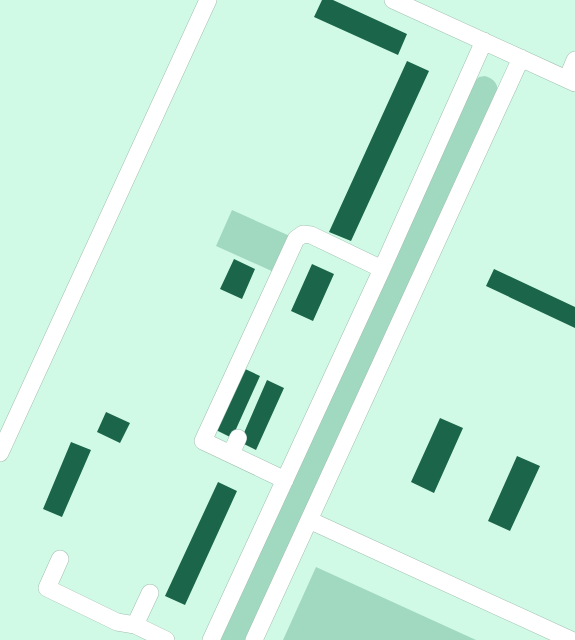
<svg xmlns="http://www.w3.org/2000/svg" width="575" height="640" font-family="'Archivo Narrow',sans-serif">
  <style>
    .built { fill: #d1fae6 }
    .green { fill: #a1d9c0 }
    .building { fill: #1b654b }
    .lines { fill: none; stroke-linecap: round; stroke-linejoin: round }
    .minor-casing { stroke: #a1bfb1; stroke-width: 18 }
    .minor { stroke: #fff; stroke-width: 17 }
  </style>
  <rect width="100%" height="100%" fill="#e5fff2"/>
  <path class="built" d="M0,0H575V640H0Z"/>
  <path class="green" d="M485,76C495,79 498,84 498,94L247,640H218L474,82L479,77Z
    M232,210L292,237L276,273L216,246Z
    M316,567L476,640H283Z"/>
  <path class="building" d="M322,0H333L407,34L398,55L314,17Z
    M407,61L429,71L351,241L329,232Z
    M234,259L255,269L242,299L220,289Z
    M312,264L334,274L313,321L291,311Z
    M494,269L575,307V328L486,286Z
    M243,368L260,376L232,438L216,430Z
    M267,380L284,388L256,450L240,442Z
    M106,412L130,423L120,443L97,432Z
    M440,418L463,428L434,493L411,482Z
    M71,442L91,450L62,517L43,509Z
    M517,456L540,466L510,531L488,521Z
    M218,482L237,491L185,605L165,596Z"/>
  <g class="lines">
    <g class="minor-casing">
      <path id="minor" d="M393,0L575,83
        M567,79L575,60
        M0,453L208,0
        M231,454L238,438
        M285,480L203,441L296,239L303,234L311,235L382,269
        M309,520L571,640
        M60,559L47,588L117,622L135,625L166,640
        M135,625L150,593
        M211,640L382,269L484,41
        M254,640L521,58"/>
    </g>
    <use href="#minor" class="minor"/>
  </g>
</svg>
